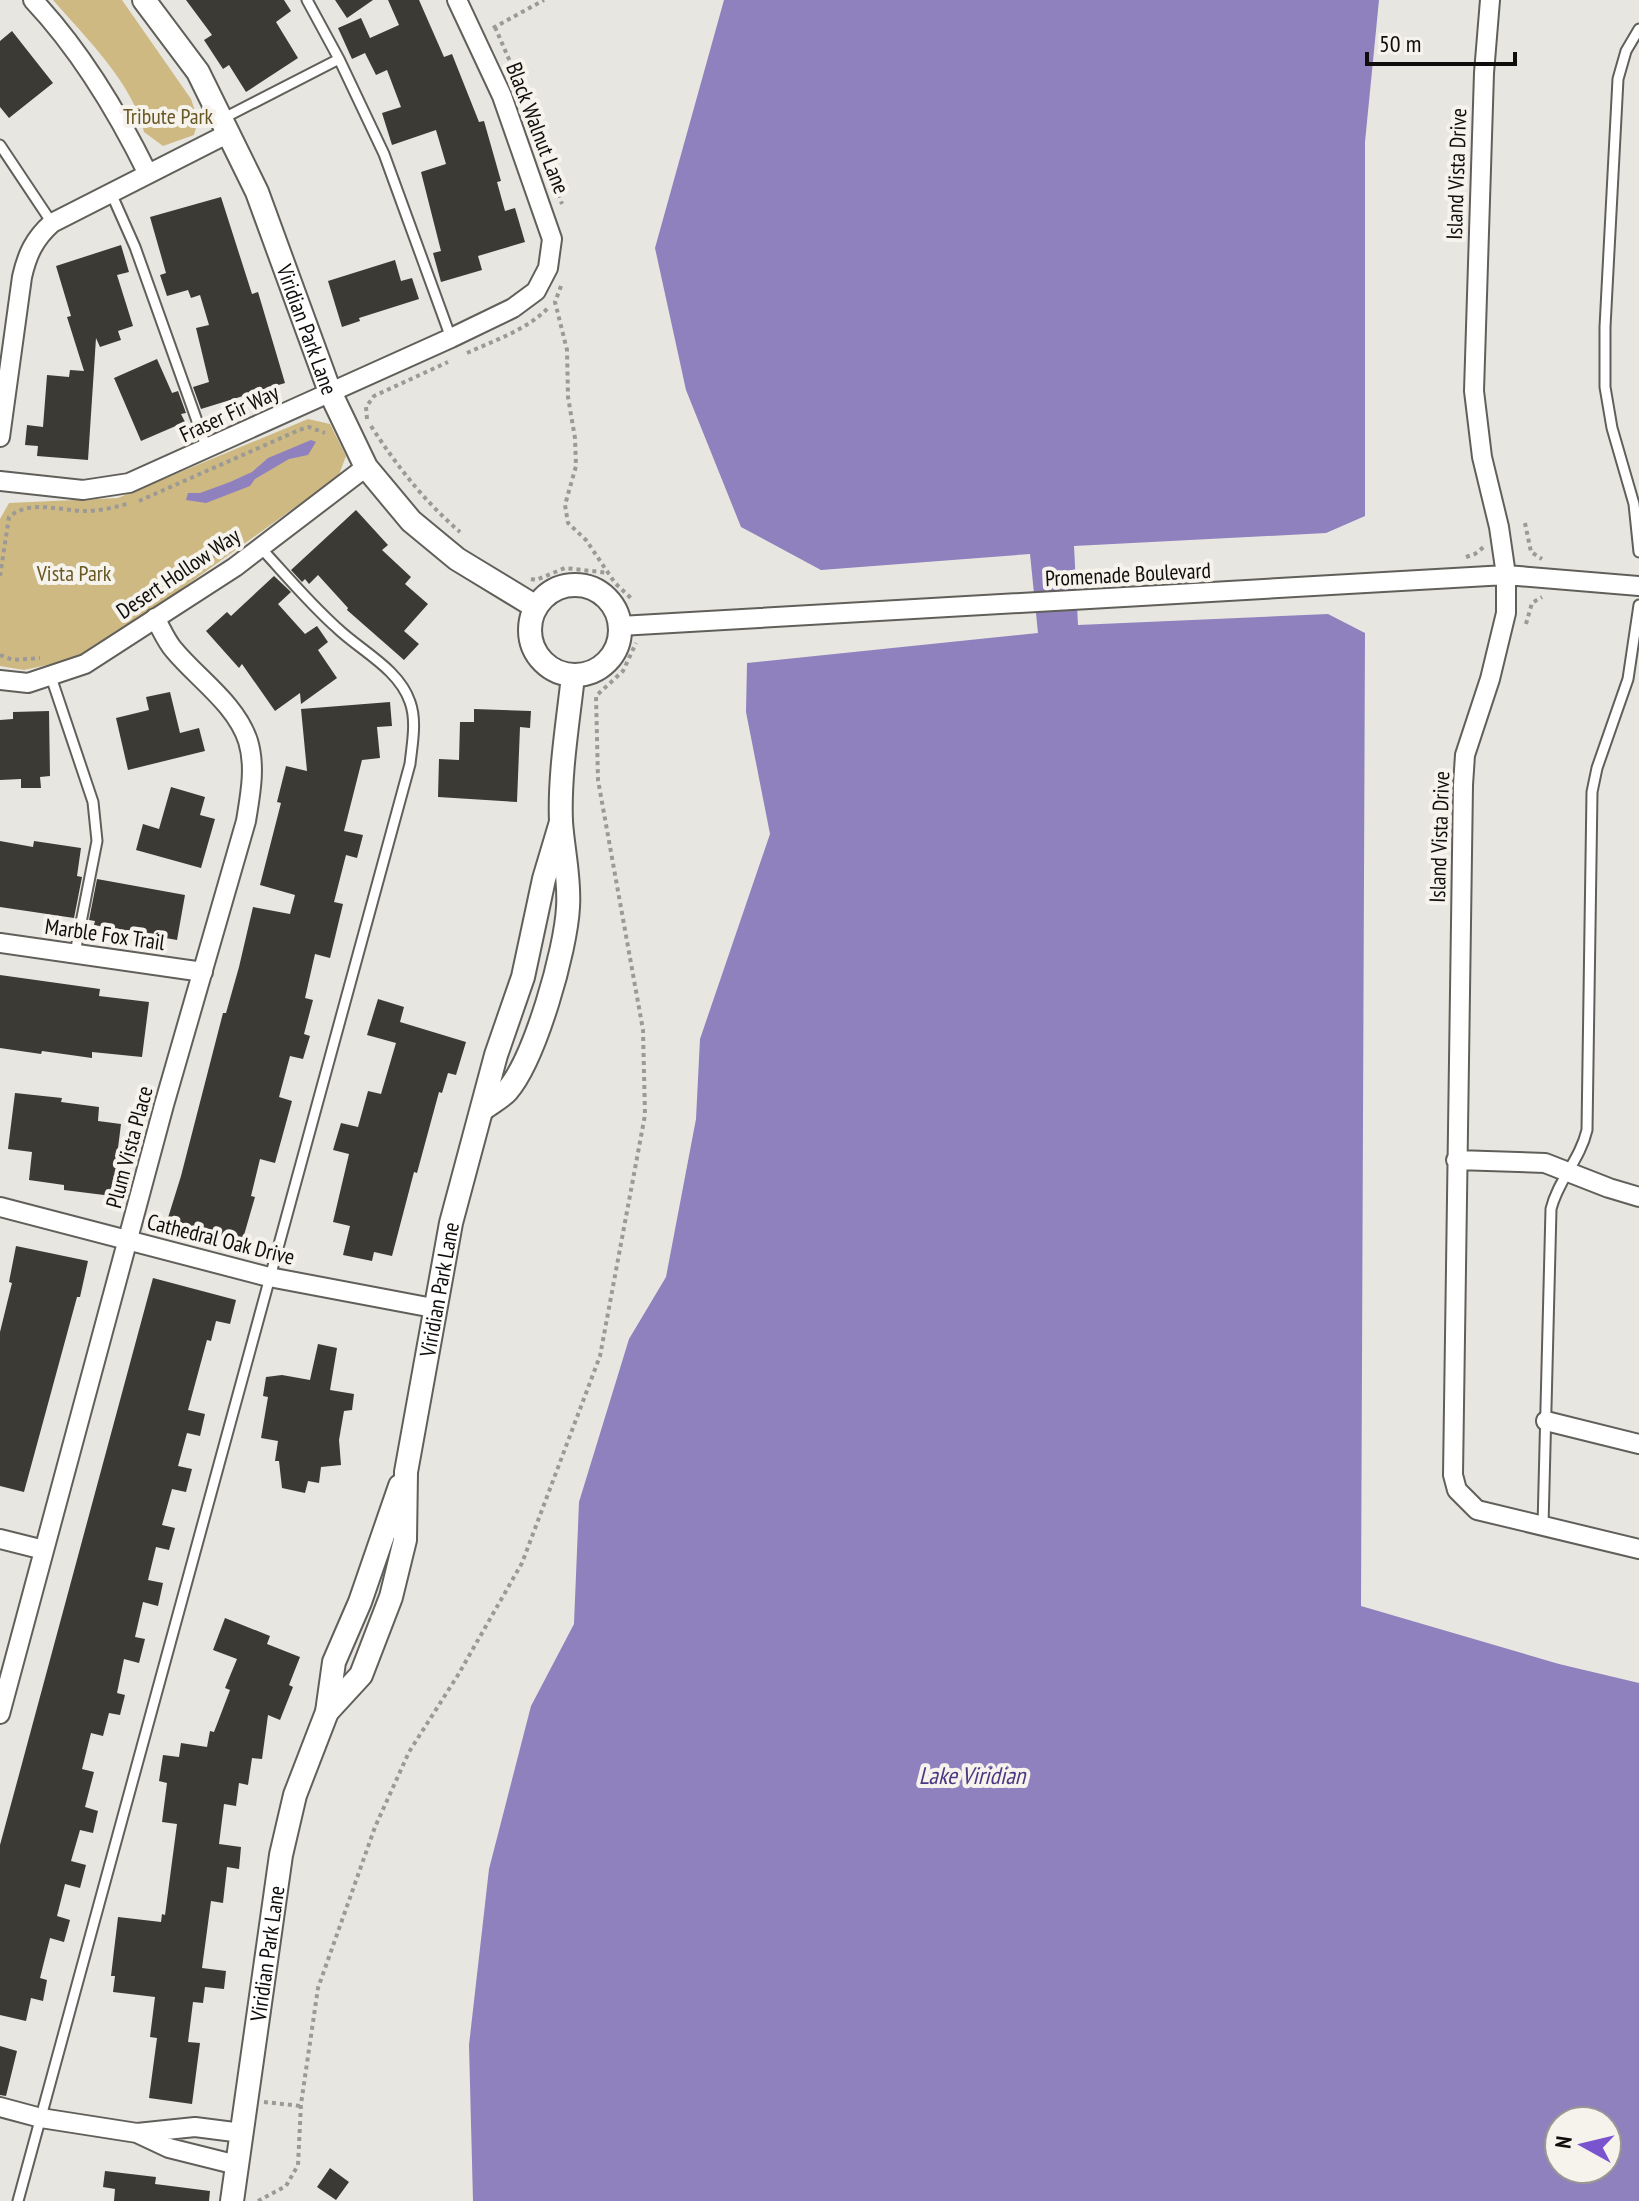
<svg xmlns="http://www.w3.org/2000/svg" width="1639" height="2201" font-family="'PT Sans Narrow',sans-serif">
  <style>
    .green { fill: #cfb983 }
    .water { fill: #8e81be; fill-rule: evenodd }
    .building { fill: #3c3a35 }
    .lines { fill: none; stroke-linecap: round; stroke-linejoin: round }
    .service-casing { stroke: #615f5a; stroke-width: 13 }
    .minor-casing { stroke: #615f5a; stroke-width: 22 }
    .tertiary-casing { stroke: #615f5a; stroke-width: 26 }
    .path { stroke: #9c9a95; stroke-width: 4; stroke-dasharray: 4 4; stroke-linecap: butt }
    .service { stroke: #fff; stroke-width: 9 }
    .minor { stroke: #fff; stroke-width: 18 }
    .tertiary { stroke: #fff; stroke-width: 22 }
    .labels { text-anchor: middle; dominant-baseline: central; stroke-width: 8; stroke-linejoin: round; paint-order: stroke }
    .park-label { font-size: 22px; fill: #685623; stroke: #f6f3ed }
    .street-label { font-size: 22px; fill: #0f0e0c; stroke: #f6f3ed }
    .water-label { font-size: 24px; font-style: italic; fill: #4c3782; stroke: #f6f3ed }
  </style>
  <rect width="100%" height="100%" fill="#e8e6e0"/>
  <path class="green" d="M53,0H122L191,99L198,120L194,135L163,146L144,132C133,83 85,37 53,0Z
    M308,419L330,424L346,456L337,480L336,478L124,630L75,659L24,670L0,666V519L9,503L118,498Z"/>
  <path class="water" d="M724,0H1379L1365,142V516L1326,533L1074,546L1078,625L1328,614L1365,633L1361,1606L1559,1664L1639,1683V2201H473L469,2045L489,1869L531,1706L574,1624L579,1502L629,1339L666,1277L696,1119L700,1039L770,834L746,712L747,663L1038,633L1030,554L821,570L741,527L686,390L655,248ZM1559,2121H1607V2169H1559Z
    M311,440L316,442L308,455L289,459L255,479L250,486L206,503L186,500L188,493H200L230,482L252,472L268,458Z"/>
  <path class="building" d="M186,0H284L291,11L276,22L298,58L246,92L229,65L223,69L204,40L212,35Z
    M335,0H373L347,18Z
    M388,0H419L444,57L452,54L479,122L484,121L501,181L497,182L505,211L515,208L525,242L478,256L482,270L441,282L433,253L441,251L421,172L446,164L436,130L392,145L382,113L401,107L387,70L376,75L365,53L352,59L338,28L361,18L370,38L399,25Z
    M12,31L53,83L9,118L0,107V41Z
    M221,197L252,294L258,292L285,383L201,409L193,387L209,382L196,328L209,325L200,295L191,298L188,290L167,296L160,275L166,273L150,217Z
    M121,245L129,272L117,275L133,326L118,331L121,340L100,347L96,338L88,460L37,456L38,446L25,445L27,425L43,427L47,375L69,377L70,370L84,371L67,317L71,316L56,266Z
    M395,260L401,281L412,278L419,299L359,318L360,321L342,327L328,281Z
    M157,359L172,393L178,391L186,413L181,414L185,422L141,441L114,378Z
    M356,510L388,545L382,550L411,577L405,584L428,604L404,631L419,644L404,660L347,610L348,608L318,575L309,584L305,579L302,582L291,570Z
    M274,576L291,592L278,604L305,634L317,626L328,642L318,650L337,678L301,704L300,693L275,711L242,664L239,668L206,631L227,612L231,616Z
    M170,692L180,733L199,728L205,751L128,770L116,718L149,710L146,697Z
    M390,702L392,726L377,727L380,758L362,760L344,831L363,835L357,858L346,855L334,902L343,904L330,958L315,954L305,998L313,1000L304,1034L310,1036L303,1059L290,1056L279,1097L292,1101L275,1163L260,1159L251,1196L255,1197L242,1242L167,1221L181,1176L223,1013H226L239,967L253,907L290,914L295,895L260,885L281,803L277,802L286,766L307,771L301,709Z
    M474,709L531,711L530,728L520,727L517,802L438,797L439,759L459,760L460,722H474Z
    M49,711L50,776L40,777L41,788H21V779L0,780V720L13,719V712Z
    M171,787L205,797L200,815L215,819L201,868L136,850L143,824L159,829Z
    M0,841L33,847L34,841L81,848L77,876L82,877L74,918L0,907Z
    M97,879L185,895L177,940L94,925L95,921L89,920Z
    M0,975L100,989L99,996L149,1002L142,1057L92,1052V1058L42,1051L41,1054L0,1048Z
    M378,999L404,1007L400,1022L466,1042L456,1075L448,1073L442,1093L439,1092L417,1173L414,1172L392,1256L374,1252L372,1261L343,1255L350,1226L333,1222L349,1154L333,1150L341,1123L358,1127L368,1091L381,1094L396,1043L367,1035Z
    M15,1093L62,1098L61,1102L99,1107L98,1121L121,1124L112,1196L64,1190V1185L29,1180L32,1152L8,1149Z
    M16,1246L88,1261L80,1297H77L24,1492L0,1486V1332L12,1283L9,1282Z
    M153,1278L236,1300L230,1324L216,1321L211,1341L207,1340L188,1410L205,1414L200,1436L187,1433L178,1466L192,1469L186,1492L172,1489L162,1525L175,1528L169,1550L156,1547L148,1580L163,1583L158,1606L143,1602L135,1637L145,1639L139,1663L124,1659L117,1693L125,1695L120,1715L109,1713L103,1736L91,1733L82,1769L94,1772L85,1807L98,1811L93,1833L80,1830L71,1861L86,1865L80,1888L65,1884L57,1916L70,1920L64,1942L50,1938L40,1978L47,1980L43,2001L31,1998L26,2021L0,2015V1845Z
    M318,1344L337,1348L330,1390L354,1394L352,1410L344,1411L339,1440L341,1465L321,1467L319,1483L308,1481L305,1493L282,1488L279,1461H275L278,1441L261,1438L268,1397L263,1396L266,1377L282,1375L310,1380Z
    M225,1618L270,1636L267,1644L300,1657L289,1685L293,1687L280,1720L268,1715L262,1759L252,1758L248,1785L239,1783L236,1806L224,1804L219,1844L241,1847L239,1869L227,1867L223,1903L211,1901L202,1968L226,1971L224,1989L205,1987L203,2003L193,2002L188,2042L200,2043L192,2104L149,2098L157,2038L150,2037L155,1997L113,1992L115,1976H111L118,1917L161,1922L162,1914L165,1915L177,1824L162,1822L167,1783L159,1781L163,1755L179,1757L181,1743L207,1747L210,1731L214,1732L230,1690L225,1688L237,1659L213,1650Z
    M0,2046L17,2051L6,2096L0,2095Z
    M330,2168L349,2182L336,2200L317,2187Z
    M105,2171L156,2177L155,2184L210,2191L209,2201H114L115,2189L103,2187Z"/>
  <g class="lines">
    <g class="service-casing">
      <path id="service" d="M307,0L339,59L384,154L451,338
        M1639,29L1626,51L1618,79L1605,327V387L1612,428L1634,504L1639,552
        M222,119L339,59
        M0,145L52,223
        M111,193L135,247L207,449
        M51,677L93,802L97,841L75,953
        M1543,1526L1551,1209C1558,1180 1580,1160 1587,1130L1592,792L1597,768L1628,679L1639,605
        M18,2201L410,764C412,745 417,721 410,702C399,669 361,651 337,628C309,603 285,574 260,547"/>
    </g>
    <g class="minor-casing">
      <path id="minor" d="M33,0C81,51 117,111 148,174
        M1490,0L1484,73L1474,391L1482,457L1499,527L1506,575V613L1490,679L1465,755L1463,785L1453,1475L1457,1490L1477,1510L1639,1549
        M0,437L22,277C27,255 34,239 52,223L229,133
        M0,481L83,490L129,483L451,338L513,308L536,291L548,268L552,239L502,96L457,0
        M620,626L1506,575L1639,586
        M0,680L28,683L85,664L235,567L366,467
        M0,943L203,972
        M1456,1160L1545,1163L1609,1188L1639,1197
        M0,1207L269,1277L433,1308
        M1546,1421L1639,1444
        M0,1539L44,1550
        M0,1714L164,1105L246,821C250,796 256,767 248,741C236,704 198,679 174,650C166,641 161,628 155,618
        M0,2107L41,2118L137,2133L169,2148L237,2165
        M137,2133L195,2127L242,2133"/>
    </g>
    <g class="tertiary-casing">
      <g id="tertiary">
        <path id="s1" d="M144,0L198,72L257,192L330,392L366,467L411,521L457,559L536,607"/>
        <circle cx="575" cy="630" r="45"/>
        <path d="M483,1109C490,1103 501,1098 507,1091C535,1059 566,950 568,907C570,878 563,851 561,822C559,775 568,722 573,676"/>
        <path id="s2" d="M327,1712L361,1675L391,1597L405,1540L406,1472L451,1223L496,1055L523,977L544,879L561,822"/>
        <path id="s3" d="M232,2201L281,1855L295,1795L327,1712L334,1662L360,1602L400,1486"/>
      </g>
    </g>
    <path class="path" d="M495,27L521,87
      M493,28L544,0
      M540,141L562,204
      M561,286L555,302L567,350L568,397L575,438L576,466L565,505L568,523L586,540L615,583L632,599
      M467,353C495,340 527,330 549,307
      M367,419L366,407L374,396L448,362
      M371,426C397,466 424,501 460,532
      M139,501L299,430L309,427L325,433
      M1525,523L1531,552L1542,559
      M1466,557L1475,554L1485,546
      M199,566L238,539
      M0,576L9,517C30,499 60,511 85,511C100,511 116,507 130,503
      M531,579L536,580L565,568L609,573
      M1526,624L1532,603L1542,597
      M0,655L13,660L40,658
      M264,2102L301,2106
      M258,2201L286,2186L298,2165L301,2104L318,1988L375,1827L409,1752L458,1675L522,1563L600,1356L645,1115L643,1030L598,780L596,696L623,671L636,643"/>
    <use href="#service" class="service"/>
    <use href="#minor" class="minor"/>
    <use href="#tertiary" class="tertiary"/>
  </g>
  <g class="labels">
    <g class="park-label">
      <text x="168" y="116">Tribute Park</text>
      <text x="74" y="573">Vista Park</text>
    </g>
    <g class="street-label">
      <text transform="translate(538 128) rotate(69)">Black Walnut Lane</text>
      <text transform="translate(1456 174) rotate(-88)">Island Vista Drive</text>
      <text stroke="none"><textPath href="#s1" startOffset="370">Viridian Park Lane</textPath></text>
      <text transform="translate(229 413) rotate(-25)">Fraser Fir Way</text>
      <text transform="translate(178 573) rotate(-34)">Desert Hollow Way</text>
      <text transform="translate(1128 574) rotate(-3)">Promenade Boulevard</text>
      <text transform="translate(1439 837) rotate(-88)">Island Vista Drive</text>
      <text transform="translate(105 934) rotate(8)">Marble Fox Trail</text>
      <text transform="translate(129 1147) rotate(-75)">Plum Vista Place</text>
      <text transform="translate(221 1239) rotate(14)">Cathedral Oak Drive</text>
      <text stroke="none"><textPath href="#s2" startOffset="446">Viridian Park Lane</textPath></text>
      <text stroke="none"><textPath href="#s3" startOffset="250">Viridian Park Lane</textPath></text>
    </g>
    <g class="water-label">
      <text x="972" y="1775">Lake Viridian</text>
    </g>
  </g>
  <g transform="translate(1583 2145) rotate(278)"><circle r="38" fill="#f6f3ed" stroke="#9a9793" stroke-width="2"/>
  <path d="M0-6L14 30L0 20L-14 30Z" fill="#7954ce"/>
  <text y="-12" font-size="22" font-weight="bold" text-anchor="middle" fill="#0f0e0c">N</text>
  </g>
  <path d="M1367 52v12h148v-12" fill="none" stroke="#0f0e0c" stroke-width="4"/>
  <text x="1379" y="52" font-size="24" fill="#0f0e0c" stroke="#f6f3ed" stroke-width="6" paint-order="stroke">50 m</text>
</svg>
